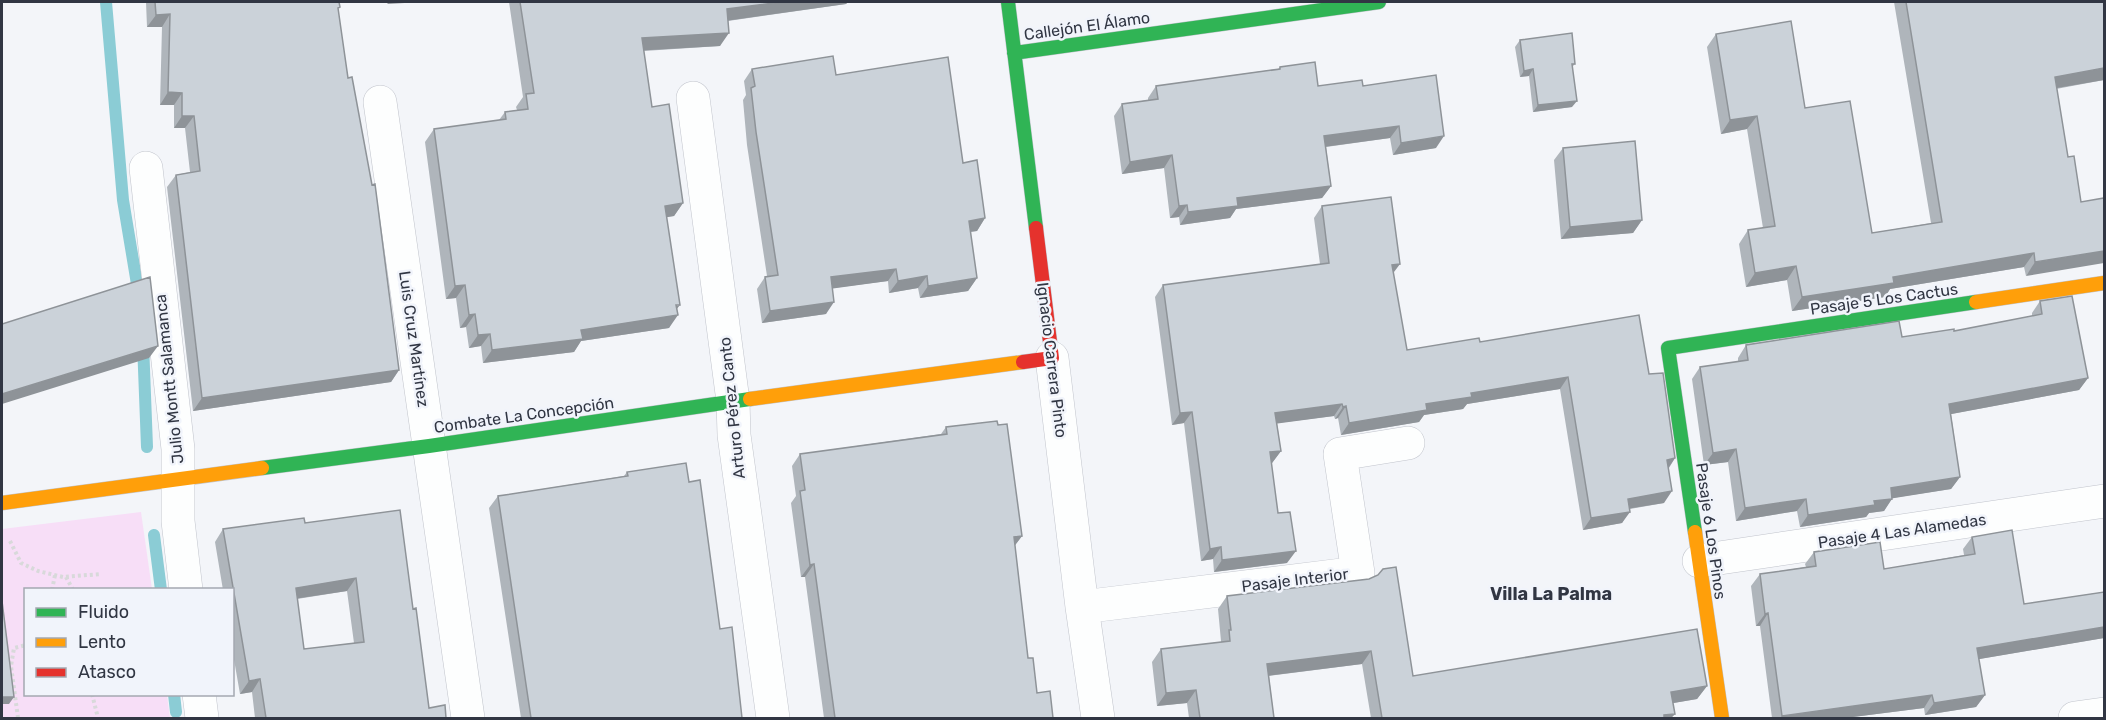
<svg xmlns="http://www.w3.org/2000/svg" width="2106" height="720" font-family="Rubik,sans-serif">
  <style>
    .green { fill: #f7def7 }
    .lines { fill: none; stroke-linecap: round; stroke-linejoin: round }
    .stream { stroke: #8bccd5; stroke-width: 12 }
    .street-casing { stroke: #c1c4cc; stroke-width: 34 }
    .fast-casing { stroke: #c1c4cc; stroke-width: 15 }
    .slow-casing { stroke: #c1c4cc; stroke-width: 15 }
    .jam-casing { stroke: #c1c4cc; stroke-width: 15 }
    .path { stroke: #d8d9da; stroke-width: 4; stroke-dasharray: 3 3; stroke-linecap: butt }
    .street { stroke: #fdfefe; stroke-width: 33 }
    .fast { stroke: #30b455; stroke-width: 14 }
    .slow { stroke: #ff9f0a; stroke-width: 14 }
    .jam { stroke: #e5322d; stroke-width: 14 }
    .wall { fill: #afb5bb; fill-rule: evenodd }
    .shaded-wall { fill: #8e9398 }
    .building { fill: #cbd2d9; stroke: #8e9398; stroke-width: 1.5; fill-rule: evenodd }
    .labels { text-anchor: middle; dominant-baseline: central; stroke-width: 5; stroke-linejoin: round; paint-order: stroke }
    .street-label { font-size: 16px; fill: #313643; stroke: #f1f4fb }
    .neighbourhood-label { font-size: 18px; font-weight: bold; fill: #313643; stroke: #f1f4fb }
  </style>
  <rect width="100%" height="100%" fill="#f3f5f9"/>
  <path class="green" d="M141,512L152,589L26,590V694L167,695L170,718H2V529Z"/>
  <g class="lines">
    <path class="stream" d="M106,2L123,200L139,296
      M143,343L147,447
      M154,535L161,590
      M174,694L176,712"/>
    <g class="street-casing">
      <path id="street" d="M693,98L733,401L734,435L773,718
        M380,102L468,718
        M146,168L178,449V521L186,590
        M1052,358L1082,607L1098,718
        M1699,561L2104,501
        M1082,607L1358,573L1340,454L1408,443
        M199,694L202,718
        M2075,718L2104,714"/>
    </g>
    <g class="fast-casing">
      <path id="fast" d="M1008,2L1036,228
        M1014,53L1379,2
        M262,468L429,446L750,399
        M1695,532L1668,348L1976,302"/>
    </g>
    <g class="slow-casing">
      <path id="slow" d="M1976,302L2104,283
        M750,399L1023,362
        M2,503L262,468
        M1695,532L1722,718"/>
    </g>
    <g class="jam-casing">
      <path id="jam" d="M1023,362L1052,358L1036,228"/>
    </g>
    <path class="path" d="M10,541L21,563L38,571L63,577L101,574
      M66,577L73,590
      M52,590L55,575
      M92,694L98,718
      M18,718L11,666L14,648L26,645"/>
    <use href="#street" class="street"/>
    <use href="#fast" class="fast"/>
    <use href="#slow" class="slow"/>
    <use href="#jam" class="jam"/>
  </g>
  <path class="wall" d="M146,2H339L338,9L348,78L399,370L391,382L193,411L167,187L176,175L190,172L185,128H174V105H160L162,27H147Z
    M509,2H848L846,4L728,21L720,46L644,51L652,107L683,203L674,216L666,217L677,309L669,328L581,341L574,352L483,363L481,346L469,348L466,327L460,328L456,298L446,299L425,142L434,129L499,120L505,112L517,110L516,107L523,97Z
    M1894,2H2104V80L2056,89L2068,157L2081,202L2026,276L2024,267L1890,289L1885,297L1792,311L1787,280L1746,287L1739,244L1748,230L1763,228L1747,129L1721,134L1707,47L1716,34L1805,108L1872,233L1931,223Z
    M1520,40L1575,64L1572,67V107L1533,112L1529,76L1520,77L1515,47Z
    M1280,67L1318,86H1363L1436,148L1393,155L1390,138L1326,147L1331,186L1322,198L1236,209L1230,218L1180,225L1179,217L1170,218L1164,168L1122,174L1114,116L1122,104L1148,100V98L1156,86L1278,69Z
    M752,69L836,75L963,163L985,218L977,231L970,232L977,278L968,291L920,298L918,288L889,293L888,281L833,288L826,314L762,323L757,289L765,277L767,276L747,145L743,100L746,95L744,81Z
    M1563,148L1642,220L1633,233L1561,239L1554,160Z
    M1322,206L1393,273L1407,350L1480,342L1649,374L1675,458L1669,468L1664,503L1630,509L1622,523L1583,530L1560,389L1467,404L1463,409L1424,415L1419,422L1341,435L1338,418L1335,419L1334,416L1277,423L1281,451L1272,463H1271L1278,513L1287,563L1214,572L1213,559L1201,561L1184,423L1172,425L1155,297L1163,285L1320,264L1314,218Z
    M2040,301L2088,378L2079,390L1951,414L1960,477L1951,489L1892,498L1884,511L1869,513L1866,517L1800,527L1797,511L1736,521L1728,462L1704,465L1692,379L1700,367L1738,362V358L1746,345L1902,337L1954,331L2032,316V313Z
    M998,425L1022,536L1015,545L1028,658L1037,693L1053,718H824L805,577H801L791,503L796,496L792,466L800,454L941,434L946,427Z
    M627,472L689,482L720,629L742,718H521L489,508L498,496L624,476Z
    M305,523L413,609L429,708L446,718H255L252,692L240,694L232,648V590H223L215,542L223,529ZM347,591L354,643L304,649L297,599Z
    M1972,537L2024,604L2104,592V638L1979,659L1985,695L1976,707L1925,715L1924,708L1845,718H1772L1760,626H1756L1751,586L1760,574L1806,567L1805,564L1814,552L1884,569L1964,555L1963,549Z
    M1369,579L1413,676L1707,686L1697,699L1673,703L1675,714L1671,718H1371L1362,664L1269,676L1274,718H1189L1187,703L1157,706L1152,662L1161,649L1221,642V641L1218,609L1227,596Z"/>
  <path class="shaded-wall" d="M389,2H422L387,4Z
    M782,2H848L846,4L718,22L727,9Z
    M170,14L162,27H147L156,15Z
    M729,33L720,46L633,51L642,38Z
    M2104,68V80L2045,90L2055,77Z
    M1533,69L1529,76L1520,77L1524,71Z
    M168,92L182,93L174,105H160Z
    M1577,101L1572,107L1533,112L1538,105Z
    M182,116H194L185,128H174Z
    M1757,116L1747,129L1721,134L1730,120Z
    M1399,126L1390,138L1316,148L1324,136Z
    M1444,136L1436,148L1393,155L1401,143Z
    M1172,155L1164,168L1122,174L1130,162Z
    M1331,186L1322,198L1236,209L1230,218L1180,225L1188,212L1237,198Z
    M683,203L674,216L656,219L665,206Z
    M1187,205L1179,217L1170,218L1179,206Z
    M985,218L977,231L960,233L969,221Z
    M1642,220L1633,233L1561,239L1570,227Z
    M2104,251V263L2026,276L2035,262Z
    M2034,253L2024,267L1890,289L1885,297L1792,311L1802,297L1893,277Z
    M1400,264L1391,276L1392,265Z
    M1796,266L1787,280L1746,287L1755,273Z
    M896,269L888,281L822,290L831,277Z
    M927,276L918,288L889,293L898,281Z
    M977,278L968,291L920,298L928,286Z
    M465,285L456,298L446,299L455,286Z
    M834,302L826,314L762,323L770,311Z
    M680,305L672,315H678L669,328L581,341L574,352L483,363L492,350L581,330Z
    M475,314L466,327L460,328L469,315Z
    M490,334L481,346L469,348L478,335Z
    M158,346L149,358L2,404V394Z
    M399,370L391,382L193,411L202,398Z
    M1568,377L1560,389L1467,404L1463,409L1424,415L1419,422L1341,435L1349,423L1471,393Z
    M2088,378L2079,390L1941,416L1949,404Z
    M1342,404L1334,416L1267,425L1275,413Z
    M1346,406L1338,418L1335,419L1343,407Z
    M1192,412L1184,423L1172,425L1180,413Z
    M1736,449L1728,462L1704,465L1713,453Z
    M1281,451L1272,463L1262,464L1270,452Z
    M1675,458L1667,470V460Z
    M1960,477L1951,489L1882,500L1891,488Z
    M1672,491L1664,503L1620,510L1628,499Z
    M1806,499L1797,511L1736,521L1745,508Z
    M1892,499L1884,511L1869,513L1866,517L1800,527L1808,515L1874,501Z
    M1630,512L1622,523L1583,530L1591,518Z
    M1022,536L1013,548L1014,537Z
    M1221,547L1213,559L1201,561L1210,549Z
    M1296,551L1287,563L1214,572L1222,560Z
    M814,564L805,577H801L810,565Z
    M356,578L347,591L287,600L296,588Z
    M1768,613L1760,626H1756L1765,614Z
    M2104,627V638L1968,661L1977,648Z
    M1371,651L1362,664L1258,677L1267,664Z
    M260,679L252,692L240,694L249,681Z
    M1707,686L1697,699L1662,705L1671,692Z
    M1196,690L1187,703L1157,706L1166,693Z
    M1932,695L1924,708L1845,718H1780L1782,716Z
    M1985,695L1976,707L1925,715L1934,703Z
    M2,697H14L9,704H2Z
    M1675,714L1671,718H1662L1664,715Z"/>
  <path class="building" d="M155,2H339L340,7L338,8L348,78L352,77L372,185L375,184L399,370L202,398L176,175L200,171L194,116H182V93L168,92L170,14L156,15Z
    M520,2H782L727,9L729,33L642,38L652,107L669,104L683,203L665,206L680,305H676L678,315L581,330L583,339L492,350L490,334L478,335L475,314L469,315L465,285L455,286L434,129L506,119L505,112L528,109L526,94L534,93Z
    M1906,2H2104V68L2055,77L2068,157L2074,156L2081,202L2104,198V251L2035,262L2034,253L1893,277L1894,283L1802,297L1796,266L1755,273L1748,230L1775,226L1757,116L1730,120L1716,34L1791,21L1805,108L1850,101L1872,233L1942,222Z
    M1572,33L1575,64H1572L1577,101L1538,105L1533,69L1524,71L1520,40Z
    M833,56L836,75L948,57L963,163L977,160L985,218L969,221L977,278L928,286L927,276L898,281L896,269L831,277L834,302L770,311L765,277L778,275L756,132L751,88L755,86L752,69Z
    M1315,62L1318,86L1362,80L1363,86L1436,75L1444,136L1401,143L1399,126L1324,136L1331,186L1237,198L1238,206L1188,212L1187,205L1179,206L1172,155L1130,162L1122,104L1158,99L1156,86L1280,69V67Z
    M1635,141L1642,220L1570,227L1563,148Z
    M1391,197L1400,264L1392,265L1407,350L1479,338L1480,342L1639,315L1649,374L1663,373L1675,458L1667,460L1672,491L1628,499L1630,512L1591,518L1568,377L1471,393L1472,397L1426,404L1427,410L1349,423L1346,406L1343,407L1342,404L1275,413L1281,451L1270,452L1278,513L1290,512L1296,551L1222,560L1221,547L1210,549L1192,412L1180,413L1163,285L1329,263L1322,206Z
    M150,277L158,346L2,394V324Z
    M2072,296L2088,378L1949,404L1960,477L1891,488L1892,499L1874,501L1875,505L1808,515L1806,499L1745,508L1736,449L1713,453L1700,367L1748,360L1746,345L1899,321L1902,337L1954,329V331L2042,314L2040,301Z
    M997,421L998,425L1007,424L1022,536L1014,537L1028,658H1033L1037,693L1050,691L1053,718H835L814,564L810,565L800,491L805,490L800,454L947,434L946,427Z
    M686,463L689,482L700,480L720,629L732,627L742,718H531L498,496L628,476L627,472Z
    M400,510L413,609L416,608L429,708L445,705L446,718H266L260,679L249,681L223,529L304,518L305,523ZM356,578L364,642L304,649L296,588Z
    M2012,530L2024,604L2104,592V627L1977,648L1985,695L1934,703L1932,695L1782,716L1768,613L1765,614L1760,574L1816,566L1814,552L1880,542L1884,569L1975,554L1972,537Z
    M1396,567L1413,676L1697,629L1707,686L1671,692L1675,714L1664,715V718H1382L1371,651L1267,664L1274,718H1200L1196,690L1166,693L1161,649L1230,641L1229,630H1231L1227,596L1369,579L1378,575L1383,569Z
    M2,601L14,697H2Z"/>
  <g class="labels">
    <g class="street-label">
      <text transform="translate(1087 26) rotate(-8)">Callejón El Álamo</text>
      <text transform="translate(1884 299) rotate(-8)">Pasaje 5 Los Cactus</text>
      <text transform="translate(414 339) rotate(82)">Luis Cruz Martínez</text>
      <text transform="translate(1052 360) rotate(83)">Ignacio Carrera Pinto</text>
      <text transform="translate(169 379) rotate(-96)">Julio Montt Salamanca</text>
      <text transform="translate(732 408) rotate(-96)">Arturo Pérez Canto</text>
      <text transform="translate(524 415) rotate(-8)">Combate La Concepción</text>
      <text transform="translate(1711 531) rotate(82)">Pasaje 6 Los Pinos</text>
      <text transform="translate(1902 531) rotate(-8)">Pasaje 4 Las Alamedas</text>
      <text transform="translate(1295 580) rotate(-7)">Pasaje Interior</text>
    </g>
    <g class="neighbourhood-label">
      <text x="1551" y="594">Villa La Palma</text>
    </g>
  </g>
  <rect width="2106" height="720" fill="none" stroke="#313643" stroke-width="6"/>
  <rect x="24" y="588" width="210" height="108" fill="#f1f4fb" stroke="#a4a8b1" stroke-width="1.5"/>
  <rect x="36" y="608" width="30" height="9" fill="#30b455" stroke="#a4a8b1" stroke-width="1.5"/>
  <text x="78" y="618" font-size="18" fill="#313643">Fluido</text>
  <rect x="36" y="638" width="30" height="9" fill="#ff9f0a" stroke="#a4a8b1" stroke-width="1.5"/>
  <text x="78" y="648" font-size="18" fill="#313643">Lento</text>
  <rect x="36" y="668" width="30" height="9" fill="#e5322d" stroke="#a4a8b1" stroke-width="1.5"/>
  <text x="78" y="678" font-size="18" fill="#313643">Atasco</text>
</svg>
